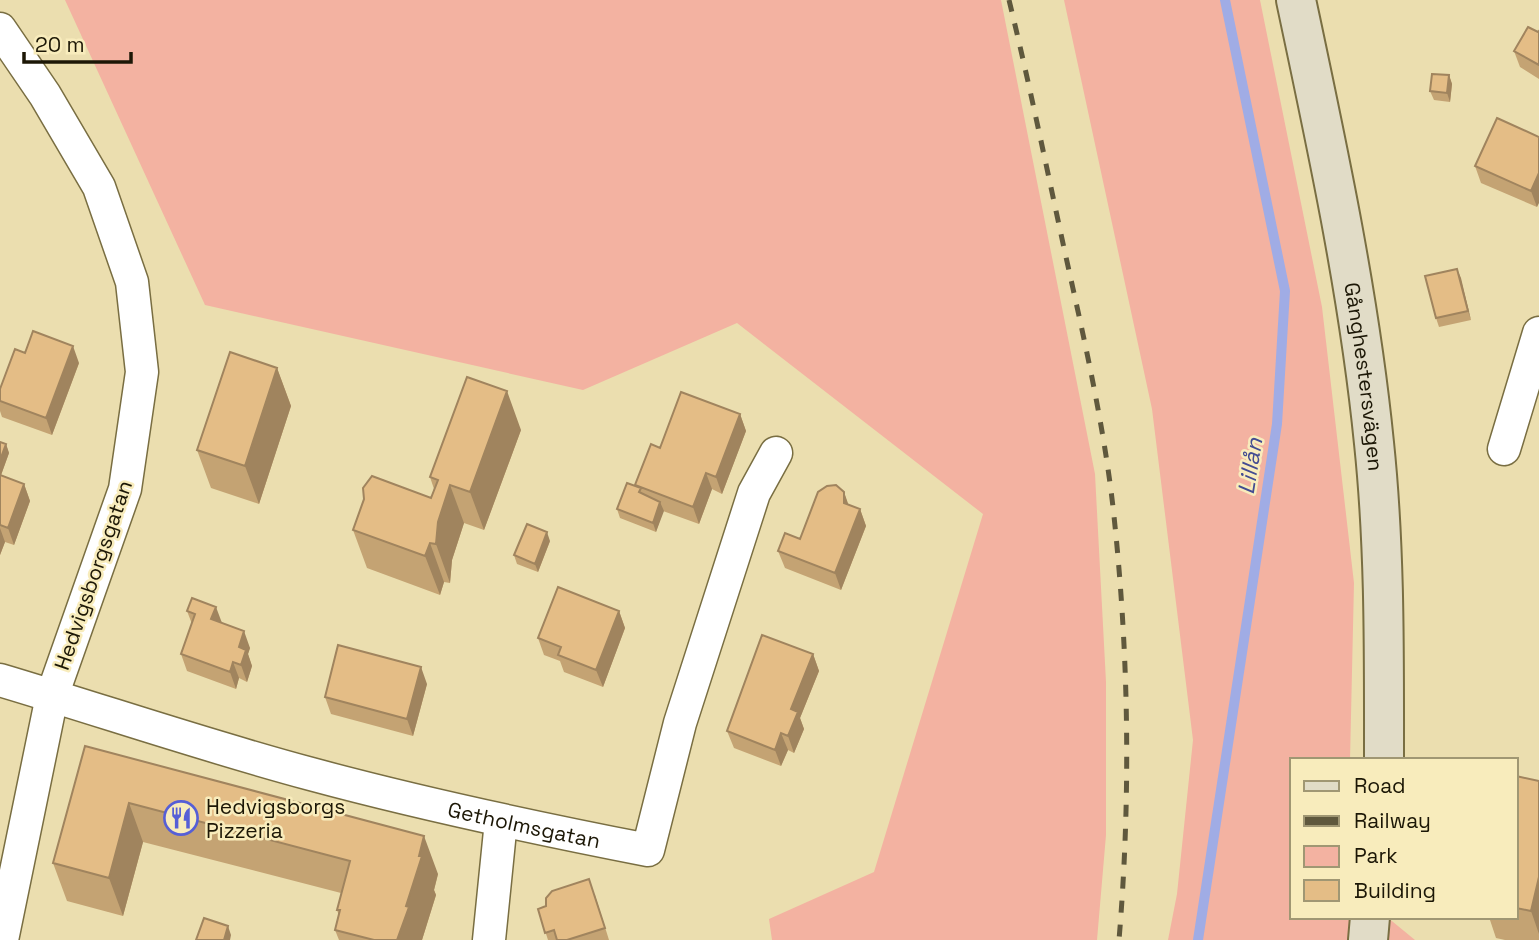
<svg xmlns="http://www.w3.org/2000/svg" width="1539" height="940" font-family="'Space Grotesk',sans-serif">
  <style>
    .green { fill: #f3b2a1 }
    .lines { fill: none; stroke-linecap: round; stroke-linejoin: round }
    .stream { stroke: #a0ace5; stroke-width: 10 }
    .street-casing { stroke: #796e42; stroke-width: 35 }
    .secondary-casing { stroke: #796e42; stroke-width: 42 }
    .street { stroke: #fff; stroke-width: 32 }
    .secondary { stroke: #e1dcc7; stroke-width: 38 }
    .rail { stroke: #5f583d; stroke-width: 5; stroke-dasharray: 12 12; stroke-linecap: butt }
    .wall { fill: #c4a373 }
    .shaded-wall { fill: #a0845e }
    .building { fill: #e4bd86; stroke: #a0845e; stroke-width: 2 }
    .labels { text-anchor: middle; dominant-baseline: central; stroke-width: 5; stroke-linejoin: round; paint-order: stroke }
    .street-label { font-size: 21px; fill: #1c1706; stroke: #f8ecbc }
    .poi-label { font-size: 21px; fill: #1c1706; stroke: #f8ecbc; text-anchor: start }
    .water-label { font-size: 23px; font-style: italic; fill: #434c92; stroke: #f8ecbc }
  </style>
  <rect width="100%" height="100%" fill="#ebdeaf"/>
  <path class="green" d="M65,0H1001L1095,474L1106,682V835L1097,940H772L769,919L874,872L983,514L737,323L583,390L205,305Z
    M1064,0H1260L1322,307L1354,583L1350,760H1292V917H1387L1415,940H1168L1177,894L1193,740L1152,409Z"/>
  <g class="lines">
    <path class="stream" d="M1198,940L1277,424L1285,291L1225,0"/>
    <g class="street-casing">
      <g id="street">
        <path d="M0,29L45,95L99,187L132,282L142,372L125,489L52,696L2,940"/>
        <path d="M1504,449L1539,333"/>
        <path id="s1" d="M0,680C104,711 206,746 311,774C422,804 535,828 648,850L680,723L754,493L776,453"/>
        <path d="M489,940L501,821"/>
      </g>
    </g>
    <g class="secondary-casing">
      <g id="secondary">
        <path id="s2" d="M1296,0C1327,146 1359,293 1374,443C1385,548 1384,654 1384,760"/>
        <path d="M1368,940L1370,917"/>
      </g>
    </g>
    <use href="#street" class="street"/>
    <use href="#secondary" class="secondary"/>
    <path class="rail" d="M1009,0C1029,82 1046,165 1064,248C1083,334 1103,420 1113,507C1129,652 1131,796 1119,940"/>
  </g>
  <path class="wall" d="M1539,31V79L1520,67L1514,51Z
    M1449,75L1452,84L1450,102L1434,100L1430,91Z
    M1539,137L1537,207L1481,183L1475,166Z
    M1457,269L1471,320L1439,327L1436,318Z
    M79,363L52,435L2,417L0,411V389Z
    M277,368L291,406L259,504L211,488L197,450Z
    M740,414L746,431L722,494L712,489L699,524L663,511L656,532L620,518L617,509L636,486L660,448Z
    M521,430L484,530L464,523L452,560L450,583L444,582L440,595L367,568L353,530L431,498L434,489L430,477Z
    M0,442L6,444L9,453L1,475L24,484L30,501L14,545L5,542L0,555Z
    M844,492L848,505L860,509L866,526L841,590L785,568L778,551L800,539Z
    M550,541L538,572L517,564L514,555Z
    M187,611L222,623L250,648L248,654L252,666L247,682L239,678L236,689L187,671L181,654L192,624Z
    M619,611L625,628L603,687L564,672L560,661L544,655L538,638Z
    M813,654L819,671L800,718L804,729L794,753L788,750L781,766L734,748L727,731Z
    M427,684L413,736L331,714L325,697Z
    M85,746L438,874L434,890L436,895L422,940H339L335,930L339,916L337,910L341,893L143,842L123,916L67,901L53,863Z
    M1516,776L1539,781V940H1505L1496,938L1489,917H1516Z
    M595,895L609,940H548L538,909Z"/>
  <path class="shaded-wall" d="M1449,75L1452,84L1450,102L1447,93Z
    M1539,173V203L1537,207L1531,191Z
    M1457,269L1461,278L1471,320L1468,311Z
    M73,346L79,363L52,435L46,418Z
    M277,368L291,406L259,504L245,466Z
    M507,391L521,430L484,530L470,492Z
    M740,414L746,431L722,494L716,477Z
    M6,444L9,453L0,478V460Z
    M706,473L712,489L699,524L693,507Z
    M24,484L30,501L14,545L8,528Z
    M450,485L464,523L452,560L450,583L436,544L438,522Z
    M844,492L850,509L844,503Z
    M660,502L664,511L656,532L653,523Z
    M860,509L866,526L841,590L835,573Z
    M0,528L5,542L0,555Z
    M547,532L550,541L538,572L535,564Z
    M430,543L444,582L440,595L425,556Z
    M216,607L222,623L211,619Z
    M619,611L625,628L603,687L596,670Z
    M244,631L250,648L248,654L252,666L247,682L241,665L239,647Z
    M813,654L819,671L800,718L804,729L794,753L788,736L791,709Z
    M233,662L239,678L236,689L230,672Z
    M421,667L427,684L413,736L407,719Z
    M781,733L788,750L781,766L775,750Z
    M129,803L143,842L123,916L109,878Z
    M424,836L438,874L434,890L436,895L422,940H397Z
    M1539,877V934L1531,911Z
    M228,926L231,935L230,940H224Z"/>
  <path class="building" d="M1528,27L1538,32L1539,31V65L1514,51Z
    M1432,74L1449,75L1447,93L1430,91Z
    M1497,118L1539,137V173L1531,191L1475,166Z
    M1457,269L1468,311L1436,318L1425,276Z
    M33,331L73,346L46,418L0,401V389L15,349L25,353Z
    M230,352L277,368L245,466L197,450Z
    M467,377L507,391L470,492L450,485L438,522L436,544L430,543L425,556L353,530L364,499L363,488L372,476L431,498L438,480L430,477Z
    M681,392L740,414L716,477L706,473L693,507L635,485L651,444L660,448Z
    M0,442L6,444L0,460Z
    M0,475L24,484L8,528L0,525Z
    M627,483L641,488L639,492L660,502L653,523L617,509Z
    M836,485L844,492V503L860,509L835,573L778,551L785,533L800,539L818,492L827,486Z
    M527,524L547,532L535,564L514,555Z
    M558,587L619,611L596,670L558,655L561,647L538,638Z
    M192,598L216,607L211,619L244,631L239,647L246,650L241,665L233,662L230,672L181,654L195,614L187,611Z
    M762,635L813,654L791,709L798,712L788,736L781,733L775,750L727,731Z
    M338,645L421,667L407,719L325,697Z
    M85,746L424,836L419,856H422L406,906L409,907L397,940H374L335,930L340,910H337L350,861L129,803L109,878L53,863Z
    M1516,776L1539,781V877L1531,911L1516,908Z
    M589,879L605,928L567,940H557L554,930L545,933L538,909L546,906V898L552,891Z
    M204,918L228,926L224,940H196Z"/>
  <defs>
    <g id="restaurant-ring" transform="scale(1.75)"><circle r="9.5" fill="#f8ecbc" stroke="#565fd6" stroke-width="1.5"/><path d="M-5-6h1v4h1v-4h1v4h1v-4h1v5L-1.5 .5V6h-2V.5L-5-1ZM5-6V6H3V1.5H1.5Q1.5-4 5-6Z" fill="#565fd6"/></g>
  </defs>
  <g fill-rule="evenodd">
    <use href="#restaurant-ring" x="181" y="818"/>
  </g>
  <g class="labels">
    <g class="street-label">
      <text stroke="none"><textPath href="#s2" startOffset="383">Gånghestersvägen</textPath></text>
      <text transform="translate(93 575) rotate(-71)">Hedvigsborgsgatan</text>
      <text stroke="none"><textPath href="#s1" startOffset="544">Getholmsgatan</textPath></text>
    </g>
    <g class="poi-label">
      <text x="206" y="806">Hedvigsborgs<tspan x="206" dy="24">Pizzeria</tspan></text>
    </g>
    <g class="water-label">
      <text transform="translate(1250 466) rotate(-81)">Lillån</text>
    </g>
  </g>
  <rect x="1290" y="758" width="228" height="161" fill="#f8ecbc" stroke="#a09773" stroke-width="2"/>
  <rect x="1304" y="781" width="35" height="10" fill="#e1dcc7" stroke="#a09773" stroke-width="2"/>
  <text x="1354" y="793" font-size="21" fill="#1c1706">Road</text>
  <rect x="1304" y="816" width="35" height="10" fill="#5f583d" stroke="#a09773" stroke-width="2"/>
  <text x="1354" y="828" font-size="21" fill="#1c1706">Railway</text>
  <rect x="1304" y="846" width="35" height="21" fill="#f3b2a1" stroke="#a09773" stroke-width="2"/>
  <text x="1354" y="863" font-size="21" fill="#1c1706">Park</text>
  <rect x="1304" y="880" width="35" height="21" fill="#e4bd86" stroke="#a09773" stroke-width="2"/>
  <text x="1354" y="898" font-size="21" fill="#1c1706">Building</text>
  <path d="M24 52v10h107v-10" fill="none" stroke="#1c1706" stroke-width="3.5"/>
  <text x="35" y="52" font-size="21" fill="#1c1706" stroke="#f8ecbc" stroke-width="5" paint-order="stroke">20 m</text>
</svg>
